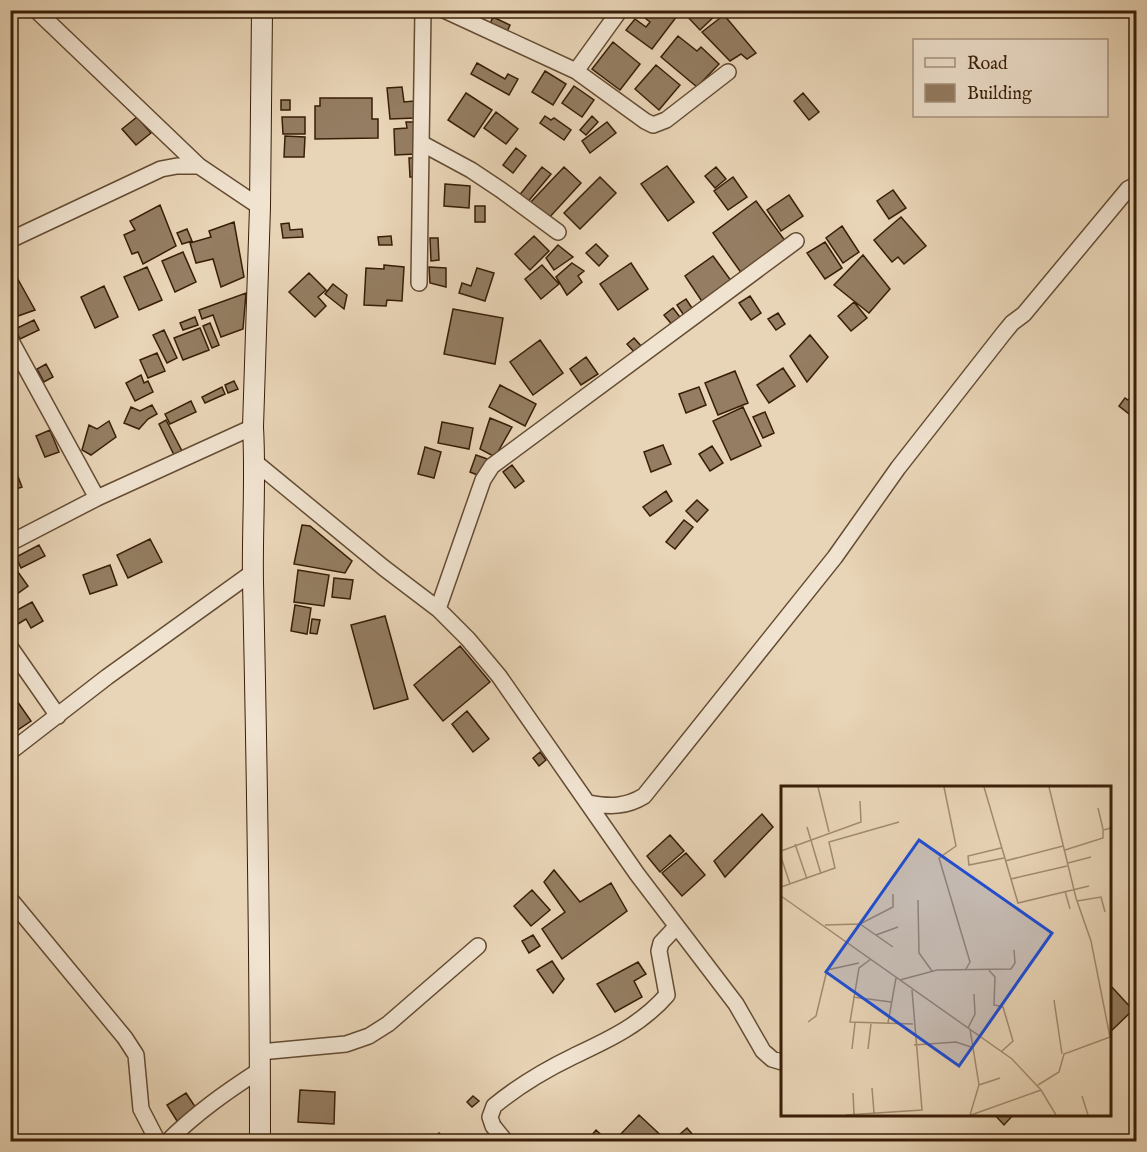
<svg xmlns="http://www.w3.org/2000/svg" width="1147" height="1152" font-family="'IM FELL English',serif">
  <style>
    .building { fill: #947d62; stroke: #381e07; stroke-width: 1.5 }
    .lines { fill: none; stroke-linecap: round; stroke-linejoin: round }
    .street-casing { stroke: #644c33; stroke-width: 18 }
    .secondary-casing { stroke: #381e07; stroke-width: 22 }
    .street { stroke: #f0e3d0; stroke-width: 15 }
    .secondary { stroke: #f0e3d0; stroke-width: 20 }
    .inset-road { fill: none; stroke: #a28b70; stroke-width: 1.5 }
    .view { fill: #1d4ed8; fill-opacity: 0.15; stroke: #1d4ed8; stroke-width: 3 }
    .inset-edge { fill: none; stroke: #381e07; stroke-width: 3 }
  </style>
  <rect width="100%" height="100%" fill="#e8d4b6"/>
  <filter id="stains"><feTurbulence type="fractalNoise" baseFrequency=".00333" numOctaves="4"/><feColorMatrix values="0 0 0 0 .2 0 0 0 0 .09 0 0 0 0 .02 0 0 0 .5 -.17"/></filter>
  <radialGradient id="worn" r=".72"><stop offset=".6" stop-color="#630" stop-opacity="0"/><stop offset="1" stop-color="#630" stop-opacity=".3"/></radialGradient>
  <path class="building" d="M641,10H670L677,16L652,49L626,30L635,19L646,27L650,22L639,13Z
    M689,10H721L700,30L685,14Z
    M724,15L756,53L747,59L741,54L730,61L702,32Z
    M493,17L510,25L506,34L489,26Z
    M678,36L697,51L701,47L719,64L697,87L661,57Z
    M613,42L640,64L620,90L592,69Z
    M477,63L505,79L508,74L518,79L509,95L471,74Z
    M656,65L680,85L659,110L635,89Z
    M545,71L566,84L553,105L532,92Z
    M574,86L594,100L582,117L562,103Z
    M402,87L404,102L414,101L415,118L390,119L387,88Z
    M466,93L492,110L474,137L448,120Z
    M803,93L819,112L809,120L794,101Z
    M320,98H372V119H378V138L315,139V106H320Z
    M281,100H290V110H281Z
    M496,112L518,129L506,144L484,128Z
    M545,116L551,120L554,118L571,130L564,140L540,123Z
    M592,116L598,122L586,135L580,130Z
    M137,117L151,133L136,145L122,129Z
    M282,117H305V134H283Z
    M406,122H414L415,154L395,155L394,129L407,128Z
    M607,122L616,133L590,153L582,141Z
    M285,136L305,137L304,157H284Z
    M516,148L526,156L513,173L503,165Z
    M409,158H416L417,177H410Z
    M667,166L694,202L668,221L641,184Z
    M542,167L551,174L526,204L518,197Z
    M564,167L581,183L547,220L529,204Z
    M716,167L726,179L715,188L705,176Z
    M600,177L616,193L580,229L564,213Z
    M733,177L747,197L728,210L714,191Z
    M445,184L470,186L469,208L444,206Z
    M893,190L906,208L889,219L877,201Z
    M789,195L803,216L781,231L767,210Z
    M756,201L786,242L742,274L713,233Z
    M160,205L176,246L143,264L138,252L132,254L124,235L135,230L130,221Z
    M475,206H485V222H475Z
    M901,217L926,246L904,264L898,257L892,262L874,240Z
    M234,222L244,277L221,287L213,259L196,263L190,243L211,237L209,231Z
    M289,223L290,230L302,229L303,237L283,238L281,224Z
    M842,226L859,252L843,263L826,238Z
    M187,229L192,241L182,244L177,233Z
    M391,236L392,245H379L378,237Z
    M534,236L549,251L530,270L515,254Z
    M430,238H438L439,260L431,261Z
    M825,242L842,268L825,279L807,253Z
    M596,244L608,256L599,266L586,253Z
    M558,245L573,257L554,270L546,258Z
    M183,252L196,282L175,292L162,261Z
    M863,255L890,289L869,313L834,285Z
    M713,256L732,282L703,303L685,276Z
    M572,263L584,271L578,276L582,282L567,295L556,277Z
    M631,263L648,289L618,310L600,284Z
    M10,265L35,310L15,317L10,309Z
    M384,265L404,267L402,301L387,300L386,306L364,305L366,268L384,269Z
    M542,265L559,284L541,299L525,279Z
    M147,267L162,300L139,310L124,277Z
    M429,267L446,268V287L430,283Z
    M477,268L494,273L485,301L459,293L462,283L471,286Z
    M309,273L326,290L318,297L326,306L315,317L289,292Z
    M333,284L347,295L344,309L325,294Z
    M104,286L118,317L95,328L81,297Z
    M246,293L243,329L221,337L213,315L202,319L199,310Z
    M750,296L761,313L751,320L739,303Z
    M686,299L694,311L685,317L677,305Z
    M854,302L867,318L851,331L838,316Z
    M673,308L683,321L674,327L664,315Z
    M453,309L503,318L495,364L444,354Z
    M778,313L785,324L776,330L768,319Z
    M195,317L198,325L183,330L180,323Z
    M34,320L39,330L20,339L15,329Z
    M210,323L219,345L212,348L203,326Z
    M200,328L209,350L183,360L174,338Z
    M164,330L177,358L167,363L153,335Z
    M810,335L828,357L807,382L790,356Z
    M634,338L642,347L635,353L627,344Z
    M540,340L563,373L533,395L510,362Z
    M157,353L165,371L148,378L140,360Z
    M586,357L598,374L581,385L570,369Z
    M46,364L53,377L44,382L37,369Z
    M783,368L795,386L769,403L757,385Z
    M735,371L748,403L718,415L705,383Z
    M141,375L144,383L148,381L153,392L135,401L126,383Z
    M234,381L238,389L228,393L225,385Z
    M500,385L536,404L525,426L489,407Z
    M222,387L225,394L205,403L202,397Z
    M699,387L706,405L686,413L679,394Z
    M1133,394L1136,397V417L1134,416L1133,417L1119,406L1125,398L1128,400Z
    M191,401L196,412L170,424L165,414Z
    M152,405L157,414L148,419L139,429L124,423L131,407L140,411Z
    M743,407L761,446L731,460L713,421Z
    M765,412L774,433L763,438L753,417Z
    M490,418L512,427L495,457L480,449Z
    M166,420L182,451L174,455L159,424Z
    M109,421L116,437L91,455L82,450L89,425L97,429Z
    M442,422L473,428L469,449L438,443Z
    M50,430L59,452L45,457L36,436Z
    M663,445L671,464L651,472L644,452Z
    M712,446L723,463L710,471L699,454Z
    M425,447L441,452L434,478L418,474Z
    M476,455L490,460L480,476L470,472Z
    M512,465L524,481L515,488L503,472Z
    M17,474L22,487L10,491V476Z
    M666,491L672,501L650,516L643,507Z
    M697,500L708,510L697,522L686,511Z
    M684,520L693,527L675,549L666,542Z
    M302,525L310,526L352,561L345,573L294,564Z
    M150,539L162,562L128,578L117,555Z
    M39,545L45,556L21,568L16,557Z
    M13,565L28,586L10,599V567Z
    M110,565L117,585L90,594L83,575Z
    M298,570L329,575L324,606L294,602Z
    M334,578L353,580L350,599L332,597Z
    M32,602L43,621L31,628L26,619L13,627L10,614Z
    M295,605L311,608L307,634L291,631Z
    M385,616L408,699L374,709L351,625Z
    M312,619L320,620L317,634L310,633Z
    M460,646L490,682L443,721L414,685Z
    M10,691L31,721L10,735Z
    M467,711L489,739L473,752L452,724Z
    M540,752L546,760L539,766L533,758Z
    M762,814L773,827L725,877L714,861Z
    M670,835L684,851L660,872L647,856Z
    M686,853L705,875L682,896L662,873Z
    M554,870L580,902L611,883L627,911L562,959L542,929L565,912L544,882Z
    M532,890L550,910L531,926L514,906Z
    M533,935L540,946L529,953L522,941Z
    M552,961L564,979L553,993L537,970Z
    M638,962L646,974L634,981L642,997L615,1012L597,984Z
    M1110,985L1133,1010L1110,1032Z
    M300,1090L335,1092L334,1124L298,1122Z
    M186,1093L196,1108L177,1121L167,1105Z
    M473,1096L479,1101L472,1107L467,1102Z
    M994,1114H1014L1004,1125Z
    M639,1115L667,1141V1142H623L618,1137Z
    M687,1128L693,1135L686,1141L680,1134Z
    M596,1130L609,1142H586Z
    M439,1133L448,1142H431Z"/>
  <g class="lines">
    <g class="street-casing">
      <path id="street" d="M36,10L199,166
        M444,10L576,71L645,121L653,125L666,120L728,72
        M576,71L620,10
        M421,143L471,170L501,190L558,232
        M10,240L161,169L177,166H199L260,207
        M419,283L423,10
        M10,339L97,498
        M255,462L384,568L438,609L468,639L499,676L637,874L736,1004L763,1051L772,1059L782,1062
        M10,543L97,498L253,427
        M438,609L483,480L492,466L796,241
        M10,647L58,716
        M10,752L107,677L253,572
        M589,803C610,807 626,807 644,796L835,557L898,468L1003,334L1012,323L1024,314L1128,189L1136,185
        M10,899L125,1038L136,1055L141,1109L158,1142
        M260,1052L346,1044L369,1036L388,1024L478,946
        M167,1142C196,1113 226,1092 260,1070
        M506,1142L493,1126L490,1117L494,1106C517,1087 547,1069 574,1056C608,1040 641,1025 667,995L659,951L661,943L676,927"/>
    </g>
    <g class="secondary-casing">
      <path id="secondary" d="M260,1142C260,955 257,768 253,582C252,530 256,479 253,427L260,207L262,10"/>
    </g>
    <use href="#street" class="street"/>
    <use href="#secondary" class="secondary"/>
  </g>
  <g transform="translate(781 786)">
    <rect width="330" height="330" fill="#e8d4b6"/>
    <path class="inset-road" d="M37,1L48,46M163,1L175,60L158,72L189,176L185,183M203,1L237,117L308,100M268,1L295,112L310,155L329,251M317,22L322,43M26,41L40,88M14,58L26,93M220,62L187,70L188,79L223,72M284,64L322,52V44L330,42M0,65L80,36L79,15M0,71L9,98M224,75L282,60M287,77L310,71M230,93L286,80M0,101L54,82L48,56L118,36M284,105L289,123M0,110L231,273L260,304L275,329M137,114L138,167L151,185M296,115L320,111L324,126M79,138L112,161M44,139L79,138L112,121V108M95,149L117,141M90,173L78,182L69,236L132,238M207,183L214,191L213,219L222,221L232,255L221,265M119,194L156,184L230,183L234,177L233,164M72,211L110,216M273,214L281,268M27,236L35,230L46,184L78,177M107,237L115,192M187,242L194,228L193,208M133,259L175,256L190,261M71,263L74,237M87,263L90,238M198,299L219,292M257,299L278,286L283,268L329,251M91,302L93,327M72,307L73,328M301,310L307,329M65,329L141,324L131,204M189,329L198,299L189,243M190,329L260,304"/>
    <path class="view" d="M138,54L271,147L178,280L45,186Z"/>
    <rect width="330" height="330" class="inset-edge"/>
  </g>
  <rect width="1147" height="1152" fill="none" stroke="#e8d4b6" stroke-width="36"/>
  <rect x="12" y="12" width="1123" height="1128" fill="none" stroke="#381e07" stroke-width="3"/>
  <rect x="18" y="18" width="1111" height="1116" fill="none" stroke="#381e07" stroke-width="1.5"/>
  <rect x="913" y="39" width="195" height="78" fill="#f0e3d0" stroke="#a69480" stroke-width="1.5"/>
  <rect x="925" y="58" width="30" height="9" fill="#f0e3d0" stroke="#a69480" stroke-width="1.5"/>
  <text x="967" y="69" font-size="18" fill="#381e07">Road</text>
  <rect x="925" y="84" width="30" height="18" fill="#947d62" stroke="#a69480" stroke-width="1.5"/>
  <text x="967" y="99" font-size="18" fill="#381e07">Building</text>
  <rect width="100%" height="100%" filter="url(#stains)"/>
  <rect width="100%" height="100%" fill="url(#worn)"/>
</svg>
